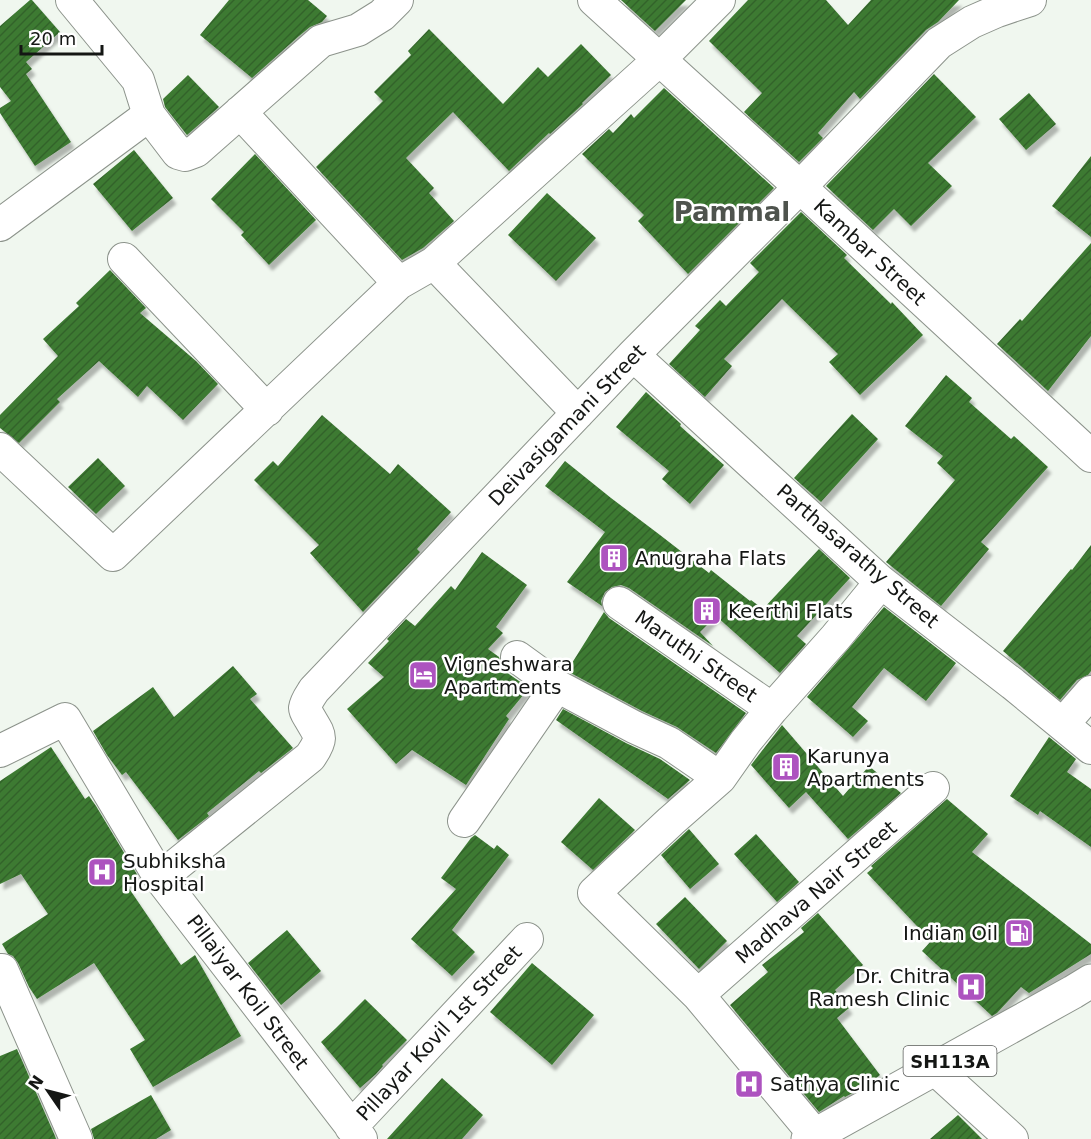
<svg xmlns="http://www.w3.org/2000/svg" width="1091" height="1139" font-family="'DejaVu Sans',sans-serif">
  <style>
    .building { fill: url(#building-hatch); filter: url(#shadow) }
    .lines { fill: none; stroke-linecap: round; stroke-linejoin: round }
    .minor-casing { stroke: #8c938b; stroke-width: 34 }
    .primary-casing { stroke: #8c938b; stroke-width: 35 }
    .minor { stroke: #fff; stroke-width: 32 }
    .primary { stroke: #fff; stroke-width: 33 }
    .labels { text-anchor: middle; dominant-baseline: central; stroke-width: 5; stroke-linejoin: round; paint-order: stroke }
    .shield { fill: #fff; stroke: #5a5c5a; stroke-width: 1.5 }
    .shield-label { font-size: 18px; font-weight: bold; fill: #141614 }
    .street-label { font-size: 20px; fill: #141614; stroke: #fff }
    .poi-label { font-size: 20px; fill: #141614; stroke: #fff; text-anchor: start }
    .district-label { font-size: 26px; font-weight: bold; fill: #4e534d; stroke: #fff }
  </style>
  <defs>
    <pattern id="building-hatch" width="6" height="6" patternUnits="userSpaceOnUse" patternTransform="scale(1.5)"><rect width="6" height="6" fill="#3d7a32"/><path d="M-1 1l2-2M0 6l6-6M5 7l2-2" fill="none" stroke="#326329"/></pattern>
    <filter id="shadow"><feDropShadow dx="3.5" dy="6" stdDeviation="1.5" flood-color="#0004"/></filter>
  </defs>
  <rect width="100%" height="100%" fill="#f0f7ef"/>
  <path class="building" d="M30,0H32L60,32L26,62L32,69L26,74L71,142L35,166L0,113V108L11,101L0,87V26Z
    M229,0H308L327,16L322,22L310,27L299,36L252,78L200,35Z
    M621,0H686L655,31Z
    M748,0H826L848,25L871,0H959L938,22L926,30L860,99L854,92L818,133L823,138L799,162L744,112L762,93L709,41Z
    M429,29L503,104L538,67L548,77L581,44L611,75L582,103L583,104L550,134L549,133L509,171L453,112L406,158L434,188L429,193L454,221L423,248L402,260L316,167L383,101L374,92L411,55L408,51Z
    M934,74L976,117L928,163L952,186L911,226L894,209L873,230L826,186Z
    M188,75L219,107L187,135L165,107L163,99Z
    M664,88L774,188L688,274L638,221L644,215L582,154L609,129L613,133L631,114L634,118Z
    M1029,93L1056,124L1026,150L999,119Z
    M134,150L173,198L132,231L93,184Z
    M255,154L316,220L269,265L241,235L244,232L211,199Z
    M1091,156V237L1052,206Z
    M547,193L596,238L556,281L508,235Z
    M801,212L847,255L844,258L891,304L892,302L923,335L860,395L829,362L838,354L782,299L724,359L732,366L705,397L669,364L700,330L695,326L720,300L726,306L759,272L750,263Z
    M1091,243V336L1048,391L997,344L1020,319L1022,321Z
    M110,270L146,308L140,313L196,361L218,384L183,420L147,386L138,397L99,361L57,399L60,402L19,443L0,428V415L58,356L43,339L79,306L76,303Z
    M946,375L972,398L969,402L1011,439L1014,436L1048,467L981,542L989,549L941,606L886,562L955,480L937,463L943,456L905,426Z
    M646,392L681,424L680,426L724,465L690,504L662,479L669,471L616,427Z
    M852,414L878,439L821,502L794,478Z
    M322,415L390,474L398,464L451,512L417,549L420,552L363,612L310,553L319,545L254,480L273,461L278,466Z
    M98,458L125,486L96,514L68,487Z
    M565,461L611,498L660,535L709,573L711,570L750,601L751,600L763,609L819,549L850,578L797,636L806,644L780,673L716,616L700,632L713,646L629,588L621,585L612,587L605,592L601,601L602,606L567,582L605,532L545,486Z
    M1091,545V671L1088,675L1077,680L1060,700L1003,651L1071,569L1072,570Z
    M482,552L527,585L496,627L503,633L488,649L499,657L501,665L506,672L529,688L506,716L509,719L466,785L412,750L396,764L347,709L384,677L368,663L389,641L387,639L406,619L415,626L451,586L455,590Z
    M884,607L956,663L926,701L884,668L852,707L868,721L853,737L807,697Z
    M604,612L609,618L746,713L716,753L677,727L642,711L567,671Z
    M233,666L257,694L250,699L293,748L261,773L259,771L207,813L209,816L178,840L126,772L122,775L107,755L93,731L153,687L174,717Z
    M563,709L626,743L660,759L690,780L668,799L556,720Z
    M782,725L843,796L869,766L901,793L848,839L806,792L789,808L751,765Z
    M1049,737L1076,759L1067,772L1091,789V847L1040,811L1038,815L1010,796Z
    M51,747L85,799L89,796L96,806L138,876L126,884L181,965L195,955L241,1036L153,1087L130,1049L145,1040L94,963L37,999L29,987L18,963L13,956L8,954L2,944L48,914L21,874L0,884V781Z
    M599,798L635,830L593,870L561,842Z
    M947,799L988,834L972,852L1091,944V954L1029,993L1021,987L997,1013L992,1016L922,951L931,941L867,873L873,868L871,866Z
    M689,829L719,864L690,889L661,855Z
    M756,834L799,882L777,902L734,854Z
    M475,835L494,849L497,845L509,855L452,930L475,952L452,976L411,939L456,889L441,878L471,838Z
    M685,897L727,941L699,969L656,924Z
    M818,913L863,965L835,990L849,1008L837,1018L880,1075L869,1084L845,1097L844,1096L819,1112L730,1005L768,972L762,965L804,932L801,928Z
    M287,930L321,971L281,1005L248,963Z
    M532,963L594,1015L552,1065L490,1012Z
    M365,999L407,1040L382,1065L383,1066L376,1074L360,1088L321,1042L336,1028Z
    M17,1049L55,1136L56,1139H0V1056Z
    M442,1078L483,1115L462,1139H387Z
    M151,1095L171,1130L156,1139H94L91,1129Z
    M958,1115L982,1139H930Z"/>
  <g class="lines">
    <g class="minor-casing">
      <path id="minor" d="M72,0L138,80L149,115L178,153L185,155L196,151L321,41L358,30L382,15L397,0
        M594,0L800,187L1091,456
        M240,112L399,283
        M0,225L149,115
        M124,259L267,410
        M434,263L578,413
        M633,355L881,582L1013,684L1091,748
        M0,449L113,555L399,283L434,263L660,59L719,0
        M619,603L772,709
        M517,657L557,686
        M1063,724L1091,692
        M0,751L65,719L160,878L361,1139
        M464,821L557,686L634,727L669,743L720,778
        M160,878L310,757C324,737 320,736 309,717C307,714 305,711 305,708C306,701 311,695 314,690L633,355L800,187L939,43L972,22L997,11L1030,0
        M2,970L76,1139
        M698,995L933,788
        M936,1070L1012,1139
        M351,1127L527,939
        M815,1135L698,995L594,893L671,821L720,778L746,741L772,709L836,637L881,582"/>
    </g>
    <g class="primary-casing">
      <path id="primary" d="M808,1139L1073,992L1091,981"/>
    </g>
    <use href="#minor" class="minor"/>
    <use href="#primary" class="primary"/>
  </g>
  <defs>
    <g id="building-square" transform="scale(1.5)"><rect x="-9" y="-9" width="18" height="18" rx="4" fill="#ad53bf" stroke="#fff"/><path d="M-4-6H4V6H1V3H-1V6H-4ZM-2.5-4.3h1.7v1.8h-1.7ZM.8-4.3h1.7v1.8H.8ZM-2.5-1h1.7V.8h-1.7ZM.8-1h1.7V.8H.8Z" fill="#fff"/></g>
    <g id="hotel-square" transform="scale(1.5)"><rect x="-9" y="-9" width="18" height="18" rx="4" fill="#ad53bf" stroke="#fff"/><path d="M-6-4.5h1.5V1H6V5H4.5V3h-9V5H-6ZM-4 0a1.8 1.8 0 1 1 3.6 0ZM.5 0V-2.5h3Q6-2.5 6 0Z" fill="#fff"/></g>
    <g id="hospital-square" transform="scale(1.5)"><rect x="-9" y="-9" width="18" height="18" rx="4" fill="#ad53bf" stroke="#fff"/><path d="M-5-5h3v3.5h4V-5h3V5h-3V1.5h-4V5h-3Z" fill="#fff"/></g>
    <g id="fuel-square" transform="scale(1.5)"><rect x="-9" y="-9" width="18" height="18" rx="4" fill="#ad53bf" stroke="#fff"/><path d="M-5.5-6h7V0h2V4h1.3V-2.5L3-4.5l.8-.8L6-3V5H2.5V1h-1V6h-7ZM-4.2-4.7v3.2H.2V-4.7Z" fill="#fff"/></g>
  </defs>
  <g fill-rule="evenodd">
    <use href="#building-square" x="614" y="558"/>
    <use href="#building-square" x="707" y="611"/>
    <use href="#hotel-square" x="423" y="675"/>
    <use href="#building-square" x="786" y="767"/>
    <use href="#hospital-square" x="102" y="872"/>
    <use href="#fuel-square" x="1019" y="933"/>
    <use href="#hospital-square" x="971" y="987"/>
    <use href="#hospital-square" x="749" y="1084"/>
  </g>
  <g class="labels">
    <rect class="shield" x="903.5" y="1046" width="93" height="30" rx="4.5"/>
    <g class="shield-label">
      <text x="950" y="1061">SH113A</text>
    </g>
    <g class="street-label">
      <text transform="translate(870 252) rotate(43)">Kambar Street</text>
      <text transform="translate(567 425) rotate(-46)">Deivasigamani Street</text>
      <text transform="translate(858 556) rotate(41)">Parthasarathy Street</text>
      <text transform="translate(696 656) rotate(35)">Maruthi Street</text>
      <text transform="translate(816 892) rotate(-41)">Madhava Nair Street</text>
      <text transform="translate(248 992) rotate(53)">Pillaiyar Koil Street</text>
      <text transform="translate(439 1033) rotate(-47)">Pillayar Kovil 1st Street</text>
    </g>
    <g class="poi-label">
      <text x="635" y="558">Anugraha Flats</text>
      <text x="728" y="611">Keerthi Flats</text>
      <text x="444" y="664">Vigneshwara<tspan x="444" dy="23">Apartments</tspan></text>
      <text x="807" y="756">Karunya<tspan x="807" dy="23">Apartments</tspan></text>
      <text x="123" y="861">Subhiksha<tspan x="123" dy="23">Hospital</tspan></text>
      <text x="998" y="933" text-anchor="end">Indian Oil</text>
      <text x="950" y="976" text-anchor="end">Dr. Chitra<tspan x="950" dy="23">Ramesh Clinic</tspan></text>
      <text x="770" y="1084">Sathya Clinic</text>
    </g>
    <g class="district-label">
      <text x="732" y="212">Pammal</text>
    </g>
  </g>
  <g transform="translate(48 1091) rotate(305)" stroke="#ffffff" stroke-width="4.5" paint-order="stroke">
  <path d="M0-4.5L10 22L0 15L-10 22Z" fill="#141614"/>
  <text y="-9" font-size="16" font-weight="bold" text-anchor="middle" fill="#141614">N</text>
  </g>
  <path d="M21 45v9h81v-9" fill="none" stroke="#141614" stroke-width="3"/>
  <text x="30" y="45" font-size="18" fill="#141614" stroke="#ffffff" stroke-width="4.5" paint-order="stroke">20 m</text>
</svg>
